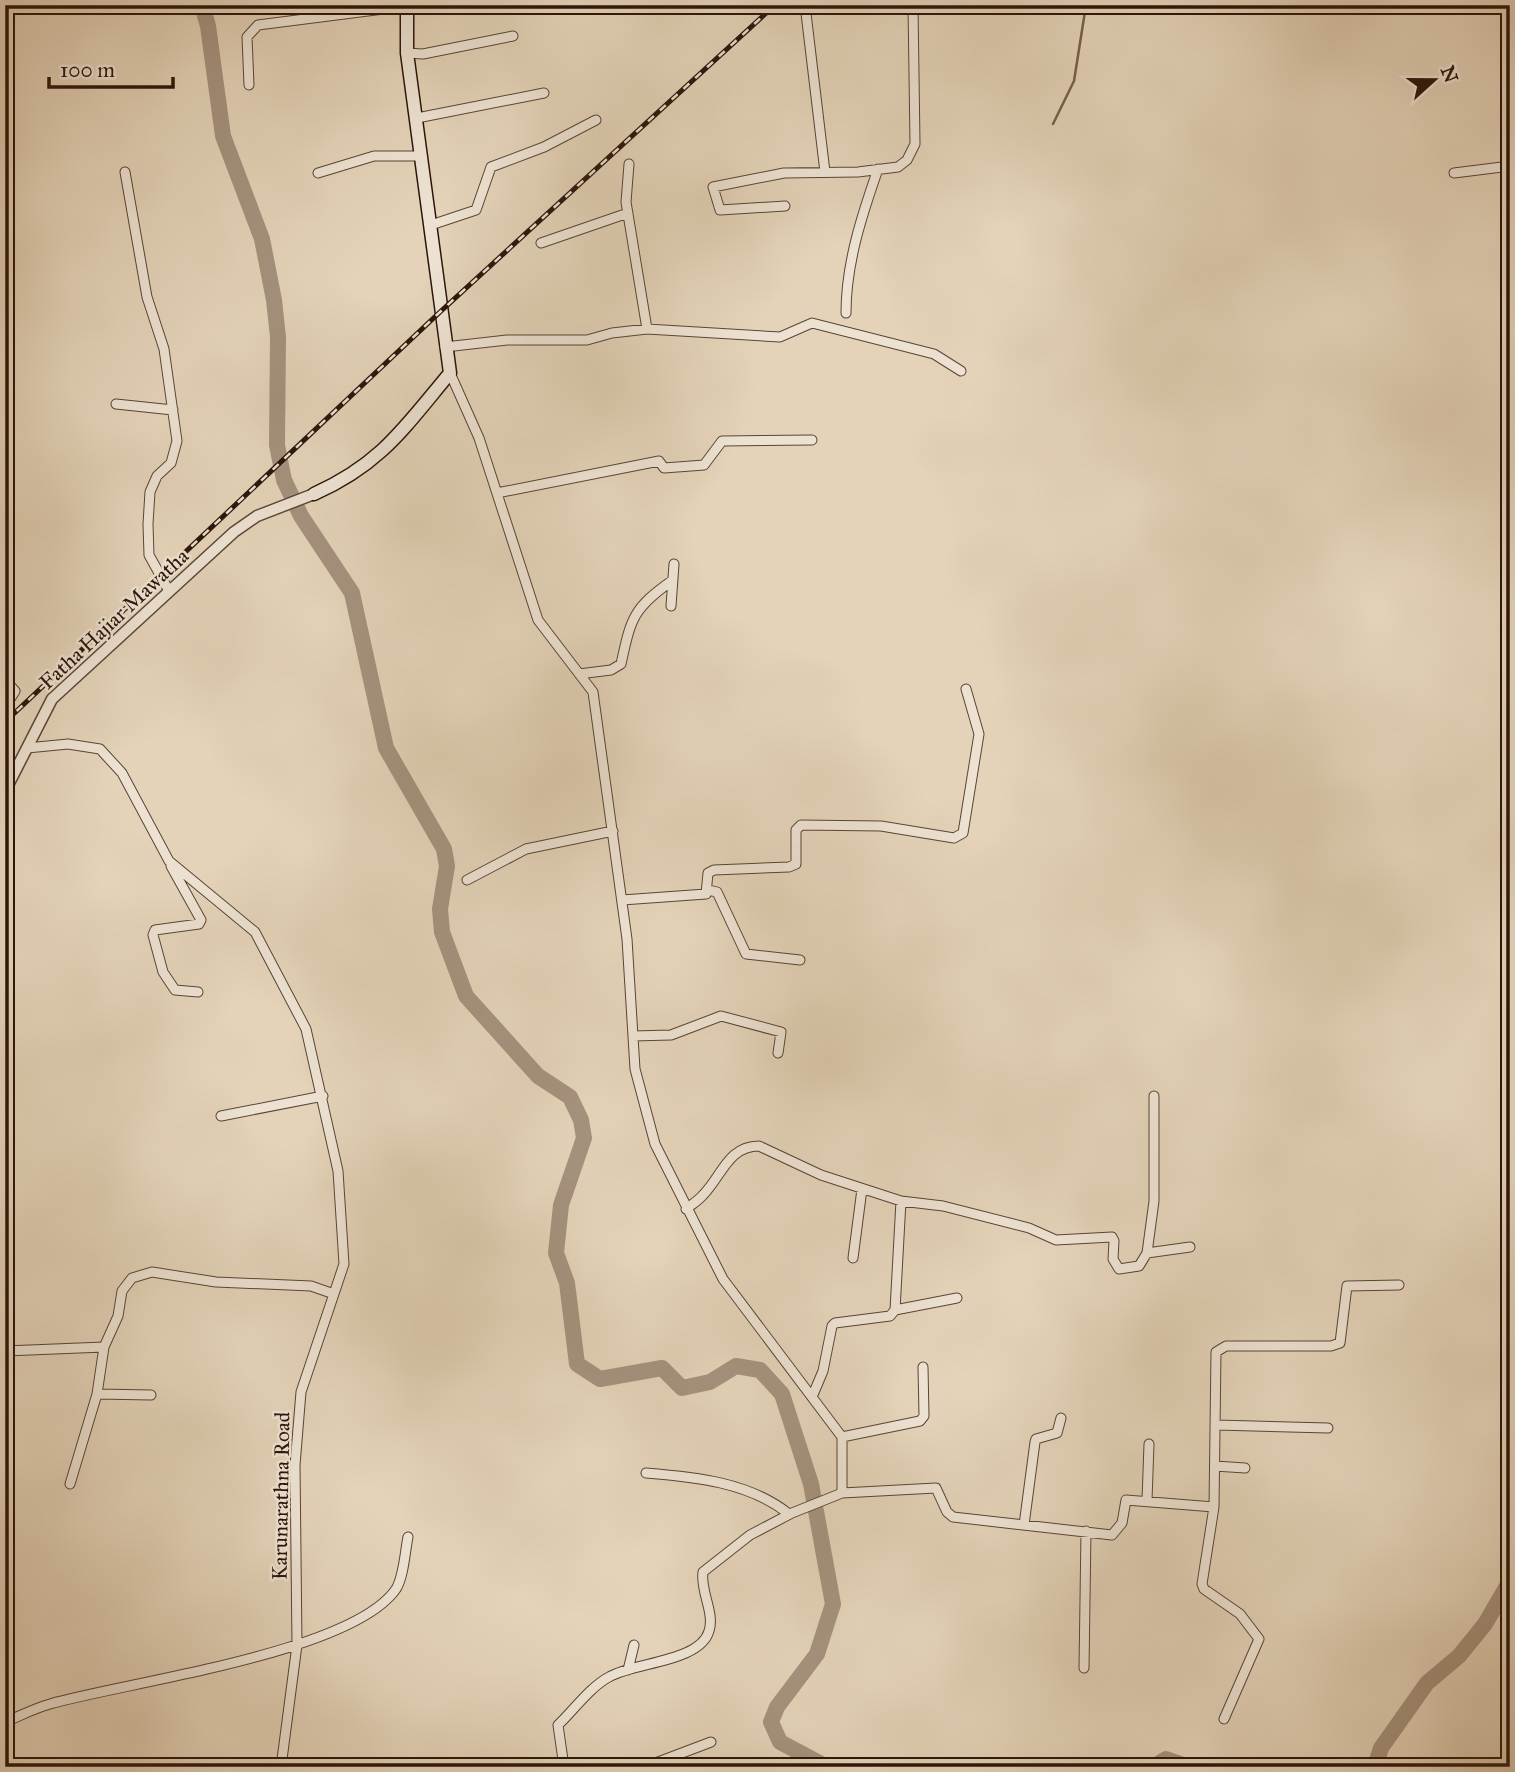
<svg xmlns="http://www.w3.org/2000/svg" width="1515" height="1772" font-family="'IM FELL Great Primer',serif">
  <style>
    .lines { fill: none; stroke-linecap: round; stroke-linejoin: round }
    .stream { stroke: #746050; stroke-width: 2.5 }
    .river { stroke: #a5927e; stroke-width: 16 }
    .minor-casing { stroke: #594436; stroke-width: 11 }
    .tertiary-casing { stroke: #594436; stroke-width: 13 }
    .secondary-casing { stroke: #2b150a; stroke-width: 15 }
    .minor { stroke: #ede2d2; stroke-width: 9 }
    .tertiary { stroke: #ede2d2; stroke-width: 10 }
    .secondary { stroke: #ede2d2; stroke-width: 12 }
    .rail-casing { stroke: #2b150a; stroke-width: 5 }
    .rail { stroke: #ede2d2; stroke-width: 2.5; stroke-dasharray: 8; stroke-linecap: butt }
    .labels { text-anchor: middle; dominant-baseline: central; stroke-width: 5; stroke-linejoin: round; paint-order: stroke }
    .street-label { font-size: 21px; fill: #2b150a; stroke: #ede2d2 }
  </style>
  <rect width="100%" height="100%" fill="#e4d3b9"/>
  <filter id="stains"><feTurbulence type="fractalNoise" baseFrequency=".00286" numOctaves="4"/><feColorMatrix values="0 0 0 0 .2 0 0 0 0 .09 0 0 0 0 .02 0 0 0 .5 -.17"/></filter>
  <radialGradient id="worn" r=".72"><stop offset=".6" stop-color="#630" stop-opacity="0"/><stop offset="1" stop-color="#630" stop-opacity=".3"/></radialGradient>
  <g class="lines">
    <path class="stream" d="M1053,124L1074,81L1086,5"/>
    <path class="river" d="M202,5L208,26L223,136L262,239L274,300L278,337L277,445L284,480L301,516L352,593L386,748L444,849L447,866L440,909L442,932L466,996L538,1076L570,1097L581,1120L584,1138L561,1205L556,1253L567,1283L577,1364L600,1379L662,1368L682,1388L710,1382L736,1366L760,1370L782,1394L811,1484L833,1604L817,1654L777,1707L771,1722L780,1742L827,1767
      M1510,1238V1242
      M1153,1767L1166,1759L1189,1767
      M1375,1767L1381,1748L1427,1683L1459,1656L1485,1624L1510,1581"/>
    <g class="minor-casing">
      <path id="minor" d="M538,5L539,7
        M805,5L825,172
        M407,53L423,54L513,36
        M249,85L247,37L258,25L407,6
        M417,118L544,93
        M629,164L626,202L647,329
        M125,172L147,297L164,349L177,441L171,463L157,476L150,492L148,524L149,555L169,591
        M318,173L374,156H422
        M1454,173L1510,166
        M785,206L720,210L713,187L784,173L858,172L898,167L907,160L915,144L913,5
        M431,225L476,210L491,167L544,147L596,120
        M541,243L628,213
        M846,313C846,263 862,215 878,169
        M445,347L507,340H587L612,333L647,329L780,337L812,323L934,354L961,371
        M1507,348L1510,347
        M450,373L479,438L538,620L593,692L627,939L635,1069L655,1144L723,1279L842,1437V1493L792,1513L750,1535L703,1572C700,1591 715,1613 709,1631C700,1662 635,1662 609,1677C590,1687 573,1711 558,1725L564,1767
        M116,404L173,410
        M497,493L659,461L664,468L704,465L722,441L812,440
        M671,606L674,564
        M579,674L611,670L621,664C631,618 633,608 673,580
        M5,680L15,691L5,707
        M27,748L68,744L100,749L122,773L169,861L255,932L306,1029L338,1171L344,1264L301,1392L295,1465L297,1645L281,1767
        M171,866L201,920L199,924L155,930L153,935L163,972L175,990L198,992
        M467,880L526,849L613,831
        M708,890L717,892L746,954L800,960
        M622,900L706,894L708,873L714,870L789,867L796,864V830L801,825L881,826L954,838L963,833L979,734L966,689
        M633,1036L671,1035L721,1016L781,1032L778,1053
        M221,1116L323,1096
        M686,1209C691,1205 698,1201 703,1195C722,1176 728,1146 759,1146L821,1175L901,1201
        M1147,1253L1154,1201V1096
        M853,1258L862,1189
        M895,1310L957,1298
        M5,1351L104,1347L118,1316L122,1291L132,1278L152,1272L216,1282L311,1286L334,1294
        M97,1394L151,1395
        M812,1397L823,1371L832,1326L835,1323L890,1316L895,1310L901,1201L943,1206L1029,1228L1056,1240L1112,1237L1114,1241L1113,1259L1119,1269L1139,1266L1147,1253L1190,1247
        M1216,1425L1328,1428
        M842,1437L920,1421L924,1416L923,1367
        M1215,1466L1245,1468
        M646,1473C695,1477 749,1482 789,1514
        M70,1484L97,1394L104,1347
        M842,1493L936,1488L947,1512L953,1517L1112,1535L1122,1523L1126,1500L1214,1507
        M1147,1500L1149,1444
        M1024,1525L1035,1442L1036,1439L1057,1433L1061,1418
        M1084,1668L1086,1531
        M628,1670L634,1645
        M1224,1719L1259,1639L1240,1614L1204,1589L1202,1584L1214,1507L1216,1352L1226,1346H1331L1340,1343L1347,1286L1399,1285
        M5,1722C20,1716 35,1708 50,1704C127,1682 352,1653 396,1589C404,1576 405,1551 408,1537
        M645,1767L711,1742"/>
    </g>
    <g class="tertiary-casing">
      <path id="tertiary" d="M5,791L52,699L234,532L257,516L314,494"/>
    </g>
    <g class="secondary-casing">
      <path id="secondary" d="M314,494C381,464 404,428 450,373L407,53V5"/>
    </g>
    <use href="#minor" class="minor"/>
    <use href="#tertiary" class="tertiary"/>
    <use href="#secondary" class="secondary"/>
    <g class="rail-casing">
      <path id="rail" d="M5,722L440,312L775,5"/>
    </g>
    <use href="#rail" class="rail"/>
  </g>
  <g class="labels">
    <g class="street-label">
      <text transform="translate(114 619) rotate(-43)">Fatha Hajiar Mawatha</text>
      <text transform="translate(281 1496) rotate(-89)">Karunarathna Road</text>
    </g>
  </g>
  <rect width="1515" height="1772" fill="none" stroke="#e4d3b9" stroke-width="28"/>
  <rect x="7" y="7" width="1501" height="1758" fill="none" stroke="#2b150a" stroke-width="3.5"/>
  <rect x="14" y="14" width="1487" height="1744" fill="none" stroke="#2b150a" stroke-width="2"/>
  <g transform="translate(1434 80) rotate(69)" stroke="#ede2d2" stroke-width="5" paint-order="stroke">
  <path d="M0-5L12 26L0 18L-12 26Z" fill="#2b150a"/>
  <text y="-10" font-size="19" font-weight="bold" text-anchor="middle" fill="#2b150a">N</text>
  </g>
  <path d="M49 77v10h124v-10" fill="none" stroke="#2b150a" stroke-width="3.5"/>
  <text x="60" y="77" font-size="21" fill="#2b150a" stroke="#ede2d2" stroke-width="5" paint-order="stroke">100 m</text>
  <rect width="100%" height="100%" filter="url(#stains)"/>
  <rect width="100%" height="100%" fill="url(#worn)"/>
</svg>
